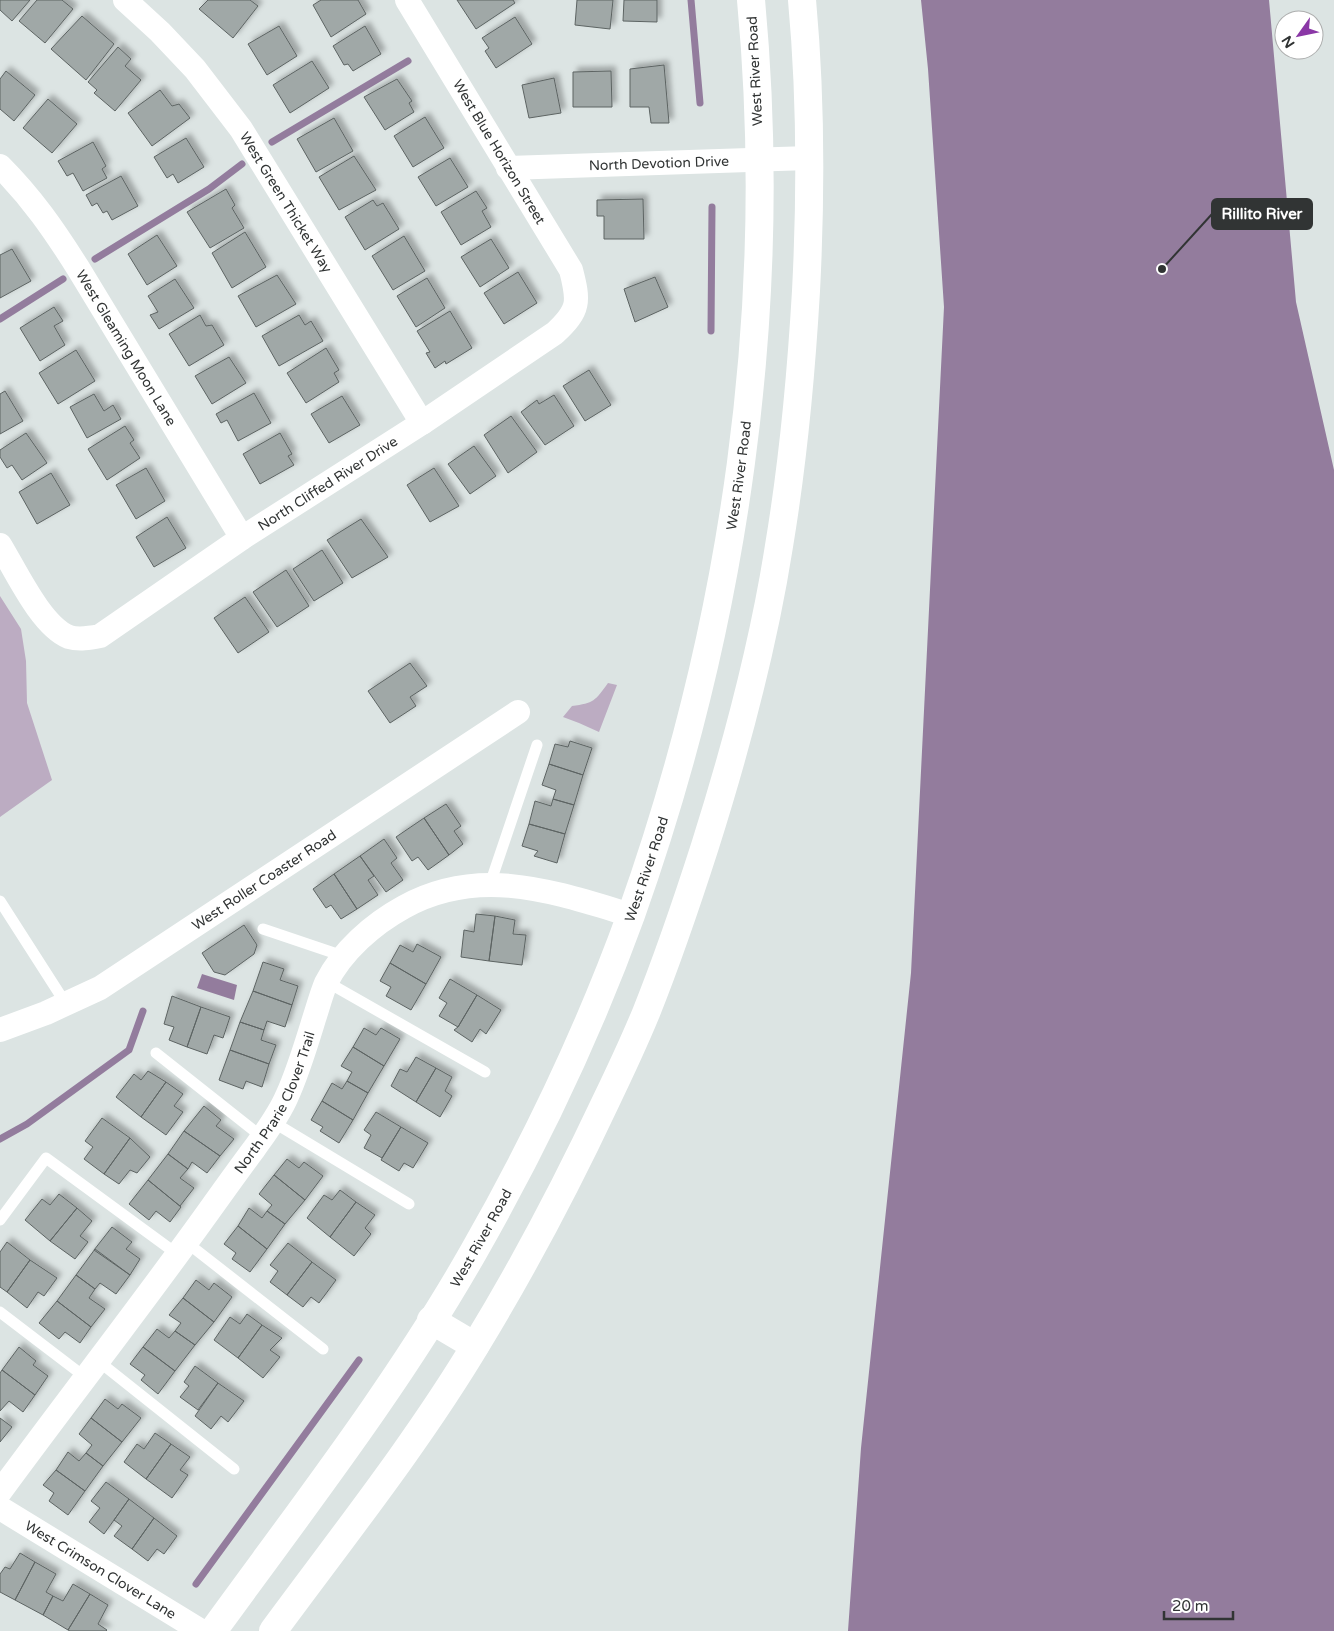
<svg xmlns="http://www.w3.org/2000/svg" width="1334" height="1631" font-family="'Varela Round',sans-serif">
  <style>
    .green { fill: #bcacc2 }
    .water { fill: #937c9d }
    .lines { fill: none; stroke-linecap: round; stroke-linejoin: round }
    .stream { stroke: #937c9d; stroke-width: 7 }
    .building { fill: #a0a8a7; stroke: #5d6463; filter: url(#shadow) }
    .lane { stroke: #fff; stroke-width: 11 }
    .street { stroke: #fff; stroke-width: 24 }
    .primary { stroke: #fff; stroke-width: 28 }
    .labels { text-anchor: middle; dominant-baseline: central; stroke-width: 4.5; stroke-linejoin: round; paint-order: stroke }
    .street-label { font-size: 14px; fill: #313434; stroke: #fff }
    .leader { fill: none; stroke: #313434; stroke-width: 2 }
    .callout-dot { fill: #313434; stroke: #fff; stroke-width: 2 }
    .callout { fill: #313434; stroke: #313434; stroke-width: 2 }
    .callout-label { font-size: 15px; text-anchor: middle; font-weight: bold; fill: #fff }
  </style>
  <defs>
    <filter id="shadow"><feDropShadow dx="4.5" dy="-4.5" stdDeviation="2.5" flood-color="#0004"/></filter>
  </defs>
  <rect width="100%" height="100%" fill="#dce4e3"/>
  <path class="green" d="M0,596L21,629L26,661L27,703L52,780L0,817Z
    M608,683L617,685L599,732L579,723L563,717L572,706C594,703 595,701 608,683Z"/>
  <path class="water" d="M921,0H1269L1296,302L1334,470V1631H848L861,1448L911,973L944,307L928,69Z
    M202,974L237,985L234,1000L197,988Z"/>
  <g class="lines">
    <path class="stream" d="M691,0L700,103
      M272,142L408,61
      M95,259L209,189L242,164
      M0,319L63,279
      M711,331L712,207
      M0,1139L27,1124L129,1050L143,1011
      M196,1584L359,1360"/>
  </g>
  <path class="building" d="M0,0H30L12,21L0,10Z
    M37,0H62L73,9L45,43L19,21Z
    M208,0H250L258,6L233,38L199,9Z
    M321,0H358L366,14L331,37L313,5Z
    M457,0H513L515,3L476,29Z
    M577,0H613L610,29L575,25Z
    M624,0H657V22L623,21Z
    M82,16L114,44L86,80L51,49Z
    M515,17L532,44L496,68L485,51L489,48L482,38Z
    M279,26L297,56L267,75L248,44Z
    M365,26L381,54L353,71L348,64L344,65L333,46Z
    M118,47L131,59L125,66L141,80L115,111L94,93L97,90L88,82Z
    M312,61L329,88L290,113L273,85Z
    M664,65L669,123H651L649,107H630V69Z
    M6,71L35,95L14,121L0,109V79Z
    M611,71L612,107H573V72Z
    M554,78L561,113L529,118L522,85Z
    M397,79L412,101L409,103L414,112L385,130L364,97Z
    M160,90L172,106L179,104L190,118L152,146L128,113Z
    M48,99L77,124L52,153L23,128Z
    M425,117L444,148L413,167L394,136Z
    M334,118L353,151L316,172L297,139Z
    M186,138L204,167L178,183L173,174L167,178L154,157Z
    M93,142L106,166L102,169L107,178L83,191L73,173L67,176L58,161Z
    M354,156L376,190L339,210L319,177Z
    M450,158L468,187L436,206L418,177Z
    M121,176L138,206L112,220L107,211L103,213L97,203L92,206L86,195Z
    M226,189L235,205L232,208L244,228L210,248L187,212Z
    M476,191L487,208L482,211L491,227L461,245L441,212Z
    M643,199L644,239H604V216H597V200Z
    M373,200L377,206L383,203L399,229L365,250L345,217Z
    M245,232L266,267L232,288L212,253Z
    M157,235L177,266L147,285L128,254Z
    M404,236L425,271L393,290L372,256Z
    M491,239L509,268L480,287L461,257Z
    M12,249L31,281L0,298V255Z
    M518,272L537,303L504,324L484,293Z
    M277,275L296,304L256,327L238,296Z
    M655,277L668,307L635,322L624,289Z
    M427,278L445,308L416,327L397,296Z
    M175,279L194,308L159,329L150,315L158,312L148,296Z
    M54,307L63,321L54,326L65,345L40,361L20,328Z
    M450,311L472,348L446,364L445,361L435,368L426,353L430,352L417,331Z
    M200,315L206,326L212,325L224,345L189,366L169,334Z
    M299,315L305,325L311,321L323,341L279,366L262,336Z
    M326,348L339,370L334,373L339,382L306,403L287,373Z
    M76,350L95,381L58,404L39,373Z
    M229,357L246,383L212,404L195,376Z
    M589,370L611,405L585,421L563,386Z
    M5,391L23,421L0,434V394Z
    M254,393L271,423L238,441L227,420L221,423L216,414Z
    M94,394L104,411L113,405L121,419L87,438L70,407Z
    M554,395L574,426L545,445L521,412L537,400L539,404Z
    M342,396L360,425L329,443L311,414Z
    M511,416L537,452L508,473L484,435Z
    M125,426L134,440L130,443L140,458L107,480L88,449Z
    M26,433L47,463L22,480L12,465L7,468L0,457V450Z
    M280,433L292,454L288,456L294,465L260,484L243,454Z
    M474,446L496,476L470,494L448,464Z
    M146,468L165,501L136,519L116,485Z
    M434,468L459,506L430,522L407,485Z
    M51,473L70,505L37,524L19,492Z
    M167,517L186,548L154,567L136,537Z
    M361,519L388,557L352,578L327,540Z
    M322,550L343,583L314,601L293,569Z
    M286,570L309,606L277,627L253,592Z
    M245,597L269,632L238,653L214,618Z
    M410,663L427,686L410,697L416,706L390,723L368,691Z
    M570,741L592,748L583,775L549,764L555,744L568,747Z
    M549,764L583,775L574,805L553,799L556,790L542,785Z
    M553,799L574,805L565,834L529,824L535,801L551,806Z
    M446,804L461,826L454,831L463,844L449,855L424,818Z
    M424,818L449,855L428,870L418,857L412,861L396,837Z
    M529,824L565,834L557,863L534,856L538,851L522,846Z
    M384,839L397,858L391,863L403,880L386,892L360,856Z
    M360,856L374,876L368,880L378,895L357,909L334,874Z
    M334,874L357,909L341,919L331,905L326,908L313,889Z
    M476,914L495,916L489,961L461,957L464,930L474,932Z
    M495,916L515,920L513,934L526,935L522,965L489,961Z
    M244,925L257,945L254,954L225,975L214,972L202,953Z
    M417,944L441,957L426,984L390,963L400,945L413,952Z
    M263,962L284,969L280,980L298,986L292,1005L253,991Z
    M390,963L426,984L411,1010L386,996L391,987L380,981Z
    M450,979L477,995L458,1027L439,1016L447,1003L439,998Z
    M253,991L292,1005L285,1027L267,1021L264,1030L240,1022Z
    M477,995L501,1010L486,1034L480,1029L472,1042L454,1030L458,1027Z
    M172,996L201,1007L187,1047L169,1040L174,1027L164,1024Z
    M201,1007L230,1017L223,1038L214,1035L207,1054L187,1047Z
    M240,1022L264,1030L261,1040L276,1045L269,1064L230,1050Z
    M364,1028L376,1035L381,1028L400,1039L384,1066L353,1047Z
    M353,1047L384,1066L368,1093L347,1081L352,1072L341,1066Z
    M230,1050L269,1064L262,1087L246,1081L243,1089L219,1080Z
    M416,1057L436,1068L416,1102L391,1086L400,1069L407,1072Z
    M436,1068L452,1077L445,1091L452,1096L440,1117L416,1102Z
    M148,1071L166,1082L141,1117L116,1097L134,1074L141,1080Z
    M347,1081L368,1093L353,1120L322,1101L332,1083L342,1089Z
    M166,1082L183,1094L174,1106L183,1112L166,1135L141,1117Z
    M322,1101L353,1120L339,1143L320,1131L323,1127L311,1120Z
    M204,1106L221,1120L216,1126L234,1139L220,1156L184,1131Z
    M376,1112L401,1127L382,1158L364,1148L371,1135L364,1130Z
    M102,1118L130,1138L104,1174L84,1159L93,1147L85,1141Z
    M401,1127L428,1143L413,1168L404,1163L399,1171L381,1160Z
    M184,1131L220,1156L207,1173L192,1162L188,1169L168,1154Z
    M130,1138L150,1157L137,1173L130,1170L119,1184L104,1174Z
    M168,1154L188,1169L180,1178L194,1188L180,1206L148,1180Z
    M287,1159L299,1168L304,1162L323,1176L305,1200L274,1175Z
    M274,1175L305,1200L285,1224L267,1211L272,1205L259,1194Z
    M148,1180L181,1207L170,1222L156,1211L149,1220L129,1204Z
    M340,1190L356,1202L330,1237L307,1218L324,1195L332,1200Z
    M59,1194L77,1208L50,1241L25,1220L42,1199L50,1205Z
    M356,1202L375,1215L365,1228L371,1234L354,1256L330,1237Z
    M77,1208L92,1221L80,1236L88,1242L75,1259L50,1241Z
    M249,1208L262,1218L267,1211L285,1224L267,1249L238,1226Z
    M238,1226L267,1249L250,1272L232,1259L236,1253L224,1244Z
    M112,1227L132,1242L126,1249L140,1259L130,1275L94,1250Z
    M7,1242L30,1260L7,1292L0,1287V1252Z
    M288,1243L312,1262L287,1295L270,1282L278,1271L270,1265Z
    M95,1249L130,1275L116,1294L100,1283L95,1289L76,1275Z
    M30,1260L57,1278L44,1296L38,1292L27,1308L7,1292Z
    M312,1262L336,1280L319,1303L311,1297L303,1307L287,1295Z
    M76,1275L95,1289L89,1298L105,1309L91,1327L57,1301Z
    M196,1280L209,1290L214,1283L232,1297L214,1322L183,1298Z
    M183,1298L214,1322L195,1345L175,1331L181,1323L169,1315Z
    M57,1301L91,1327L80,1343L65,1332L59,1339L39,1323Z
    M247,1314L262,1325L238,1358L214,1340L230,1317L240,1324Z
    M262,1325L282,1338L270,1350L280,1357L263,1378L238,1358Z
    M157,1329L169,1338L175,1331L195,1345L175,1371L143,1347Z
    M19,1347L36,1361L33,1365L48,1376L35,1395L2,1370Z
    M143,1347L175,1371L158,1394L141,1380L145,1375L130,1364Z
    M195,1366L218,1383L198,1410L180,1397L189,1386L184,1382Z
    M2,1370L35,1395L23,1412L9,1401L0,1411V1373Z
    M218,1383L244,1401L228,1422L221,1416L211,1429L195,1416Z
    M105,1399L118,1409L122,1404L141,1418L122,1442L91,1418Z
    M0,1418L12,1427L0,1442Z
    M91,1418L122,1442L103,1466L86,1453L92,1445L79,1434Z
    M155,1433L171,1444L146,1479L124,1462L137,1444L144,1449Z
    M171,1444L190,1457L180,1470L188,1475L172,1498L146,1479Z
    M68,1452L79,1461L86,1453L103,1466L85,1491L56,1470Z
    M56,1470L85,1491L68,1515L49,1501L54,1493L43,1485Z
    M106,1482L129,1499L104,1534L89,1522L100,1508L91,1501Z
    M129,1499L154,1518L132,1549L114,1536L122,1526L114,1520Z
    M154,1518L177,1536L164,1554L157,1549L148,1561L132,1549Z
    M20,1553L35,1562L15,1600L0,1592V1574L5,1567L10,1569Z
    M35,1562L56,1574L46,1592L53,1596L43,1615L15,1600Z
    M73,1584L90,1594L68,1630L43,1615L53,1596L63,1601Z
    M90,1594L108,1605L98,1624L107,1630L106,1631H70L68,1630Z"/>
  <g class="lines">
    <path class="lane" d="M490,884L537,745
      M0,901L66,1004
      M263,929L343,956
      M327,982L485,1072
      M156,1053L262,1137
      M273,1122L409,1204
      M0,1220L46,1158L177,1254
      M186,1242L323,1349
      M0,1312L85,1377
      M97,1360L234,1469"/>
    <g class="street">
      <path id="s1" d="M125,0L160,32L195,69L241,129L422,423"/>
      <path id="s2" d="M0,166C32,198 54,230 78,268L242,538"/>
      <path id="s3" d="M508,168L810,158"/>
      <path id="s4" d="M0,545C16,571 41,626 69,637C79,640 90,638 100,636L242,538L422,423L555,333C580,310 579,301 571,270L407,0"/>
      <path id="s5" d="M0,1030L46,1013L100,988L518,712"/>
      <path id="s6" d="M0,1492C69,1398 141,1306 209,1211C224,1190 239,1169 254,1149C266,1132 279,1115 287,1096C298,1072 306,1045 314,1019C318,1007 321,995 326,983C342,951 373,924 404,907C480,865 554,892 631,915"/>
      <path id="s7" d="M0,1508L201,1631"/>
    </g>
    <g class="primary">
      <path d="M431,1320L475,1346"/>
      <path id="s8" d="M213,1631C303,1507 398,1385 474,1251C535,1144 589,1031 631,915C735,623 780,308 751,0"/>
      <path d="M273,1631C343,1536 417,1443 477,1343C525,1264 567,1184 606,1101C620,1072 634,1042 646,1013C668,958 687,902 705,846C736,748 763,648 779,546C793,462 801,377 806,291C811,194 811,97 802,0"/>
    </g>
  </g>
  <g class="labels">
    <g class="street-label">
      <text transform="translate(755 71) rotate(-93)">West River Road</text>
      <text transform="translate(499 152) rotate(59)">West Blue Horizon Street</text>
      <text stroke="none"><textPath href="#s3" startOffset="151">North Devotion Drive</textPath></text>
      <text stroke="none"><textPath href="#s1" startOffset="260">West Green Thicket Way</textPath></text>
      <text stroke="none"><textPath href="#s2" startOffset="222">West Gleaming Moon Lane</textPath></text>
      <text stroke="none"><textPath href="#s8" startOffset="1286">West River Road</textPath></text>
      <text stroke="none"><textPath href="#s4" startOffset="422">North Cliffed River Drive</textPath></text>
      <text stroke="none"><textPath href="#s8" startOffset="881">West River Road</textPath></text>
      <text stroke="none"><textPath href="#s5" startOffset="305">West Roller Coaster Road</textPath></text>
      <text stroke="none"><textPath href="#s6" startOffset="478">North Prarie Clover Trail</textPath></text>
      <text stroke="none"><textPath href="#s8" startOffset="476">West River Road</textPath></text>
      <text stroke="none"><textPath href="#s7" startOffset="118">West Crimson Clover Lane</textPath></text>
    </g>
  </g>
  <path class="leader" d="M1162 269L1212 214"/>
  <circle class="callout-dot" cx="1162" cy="269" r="5"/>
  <rect class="callout" x="1212" y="199" width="100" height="30" rx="5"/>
  <g class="callout-label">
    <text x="1262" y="219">Rillito River</text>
  </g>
  <g transform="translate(1299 35) rotate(237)"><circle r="24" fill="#ffffff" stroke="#adaeae"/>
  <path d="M0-4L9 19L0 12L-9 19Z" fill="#8a37a6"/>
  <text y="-8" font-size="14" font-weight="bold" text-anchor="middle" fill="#313434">N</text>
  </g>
  <path d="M1164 1611v8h69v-8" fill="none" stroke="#313434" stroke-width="2.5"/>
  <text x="1172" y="1611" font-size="15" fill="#313434" stroke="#ffffff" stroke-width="4" paint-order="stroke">20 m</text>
</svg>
